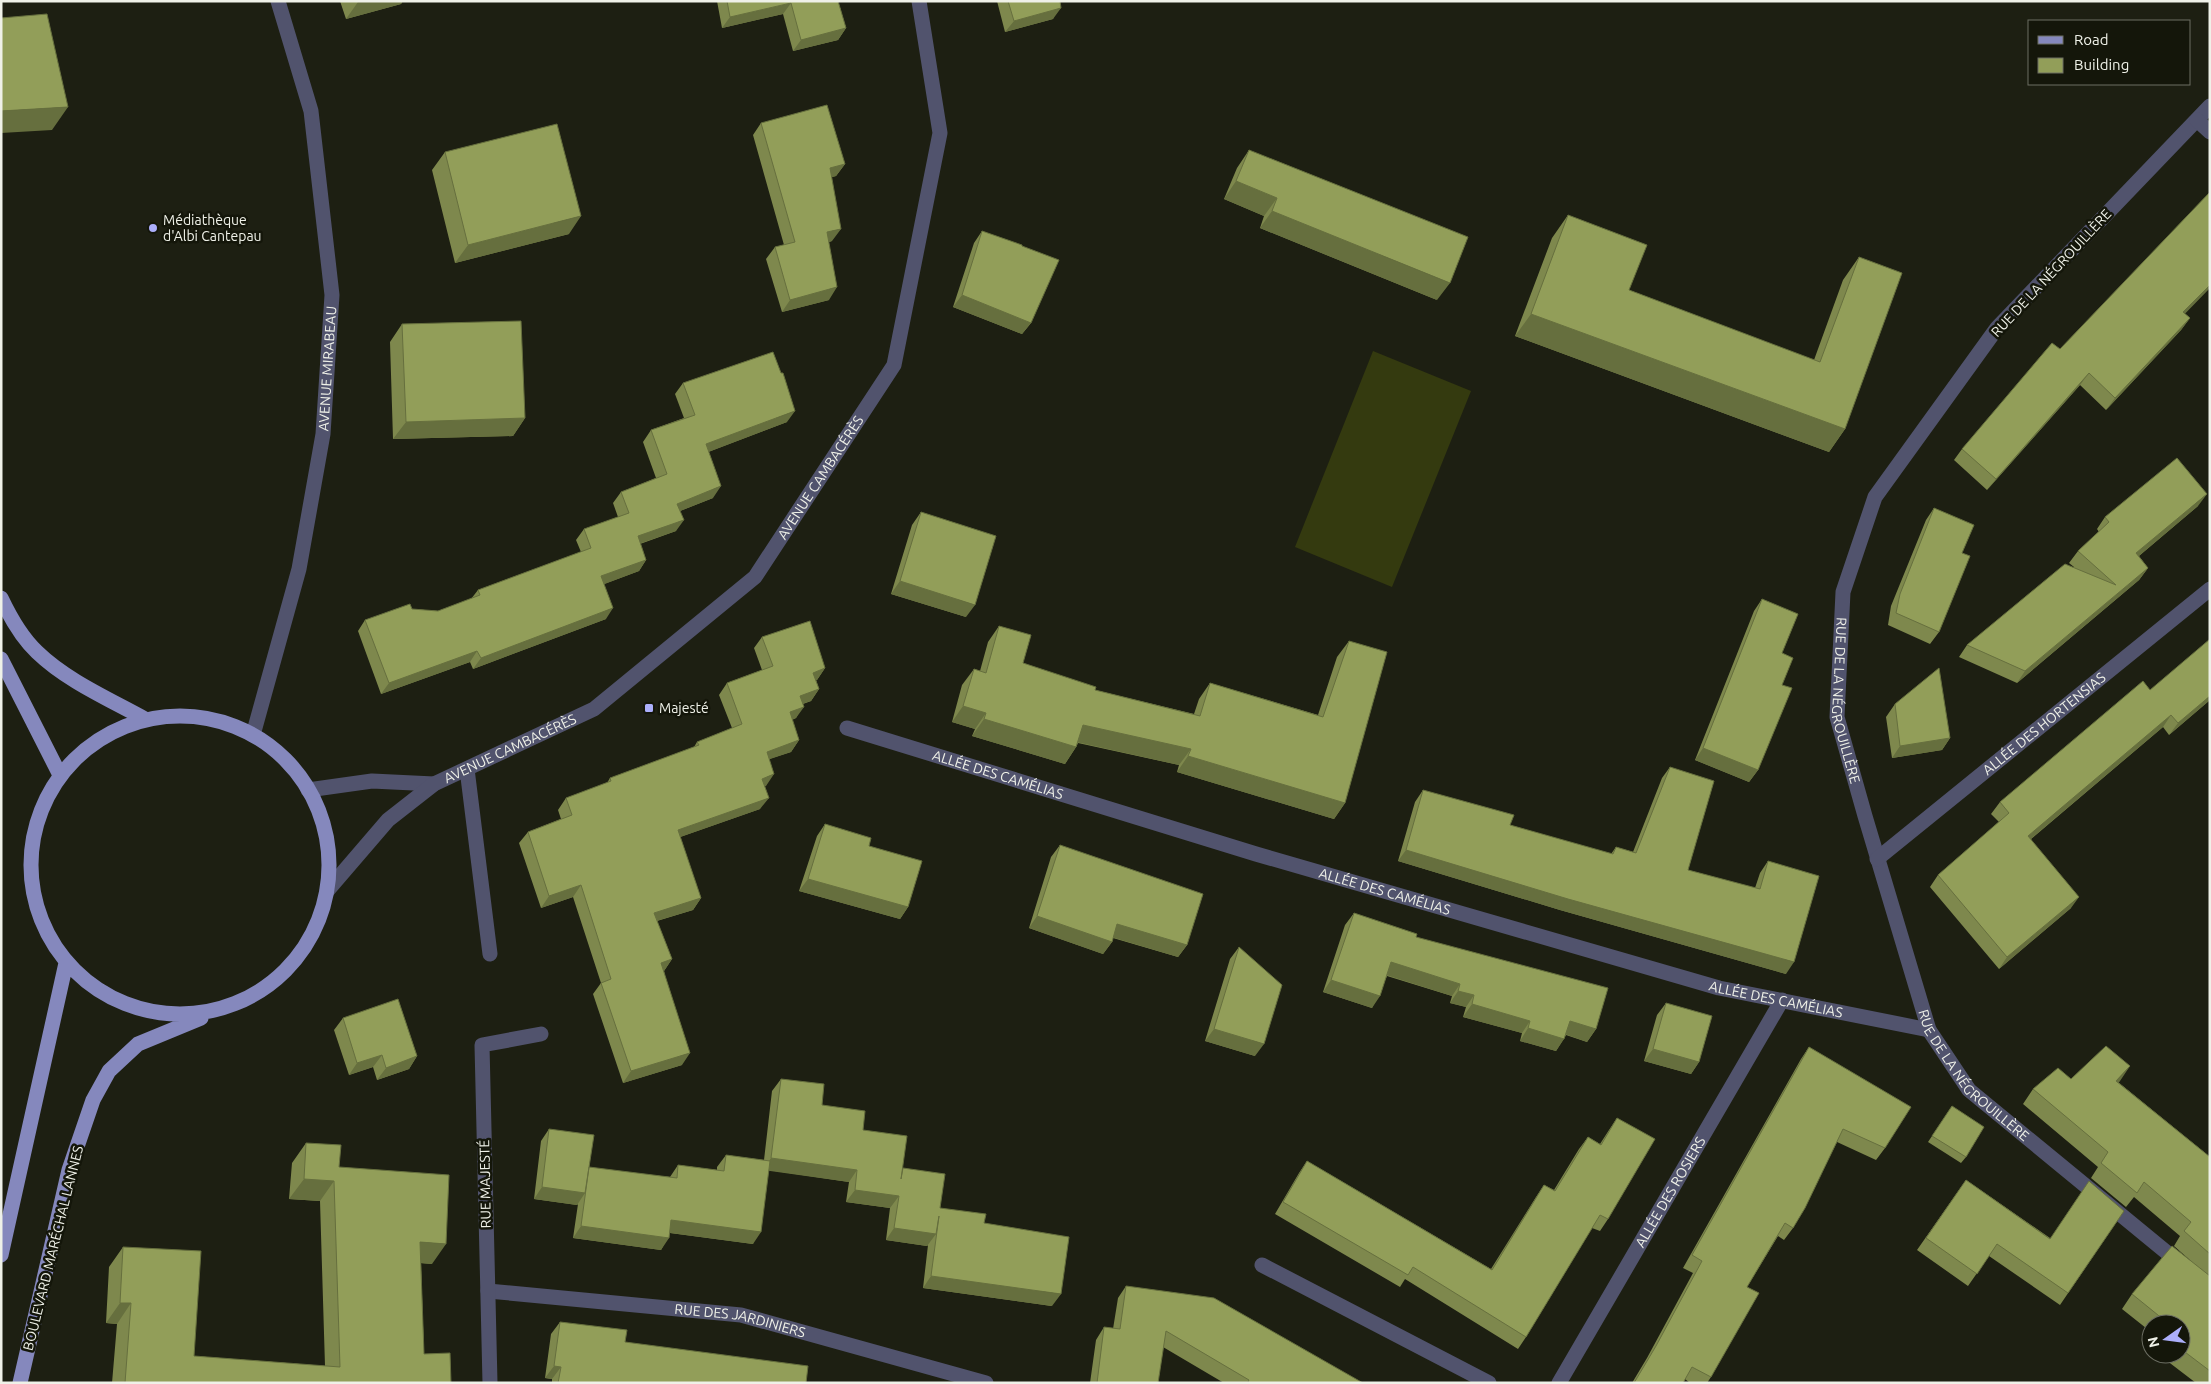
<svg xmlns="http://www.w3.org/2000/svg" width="2211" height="1384" font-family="Ubuntu,sans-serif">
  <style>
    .grass { fill: #343a0f }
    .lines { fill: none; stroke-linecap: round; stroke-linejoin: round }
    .minor { stroke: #51536d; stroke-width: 15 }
    .major { stroke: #8588bd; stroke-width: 15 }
    .wall { fill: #7e884d }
    .shaded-wall { fill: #666f3e }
    .building { fill: #929e59; stroke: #666f3e }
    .poi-dot { fill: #acaffb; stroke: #14160a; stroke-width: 2 }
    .labels { text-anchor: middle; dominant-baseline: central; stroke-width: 5; stroke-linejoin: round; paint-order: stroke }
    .poi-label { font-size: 14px; fill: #eff1e8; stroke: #14160a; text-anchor: start }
    .street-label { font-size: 14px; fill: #eff1e8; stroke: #14160a }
  </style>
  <rect width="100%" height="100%" fill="#1d1f12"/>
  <path class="grass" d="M1373,351L1471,391L1392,587L1295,547Z"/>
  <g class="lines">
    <g class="minor">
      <path id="s1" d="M2210,106L1997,328L1875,497L1843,592L1837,717L1865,816L1929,1030L1969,1090L2210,1288"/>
      <path d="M2197,120L2210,132"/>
      <path id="s2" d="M847,728L1256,854L1719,988L1929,1030"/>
      <path id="s3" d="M253,735L299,569L323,434L332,295L311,111L278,1"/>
      <path d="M467,769L490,954"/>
      <path d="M308,790L372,781L434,784"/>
      <path id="s4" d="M1877,859L2210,589"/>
      <path id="s5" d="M327,891L388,820L434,784L594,709L755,577L894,365L940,133L919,1"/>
      <path d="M1262,1265L1489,1383"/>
      <path id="s6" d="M488,1291L741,1315L986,1383"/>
      <path d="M490,1383L482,1045L541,1034"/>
      <path id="s7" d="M1559,1383L1782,1000"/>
    </g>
    <path class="major" d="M1,598C10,617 22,638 37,652C67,681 109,699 145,719
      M1,659L60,775
      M31 865a149 149 0 1 1 298 0a149 149 0 1 1-298 0Z
      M1,1255L66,963
      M20,1383L69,1170L93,1100L109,1071L138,1044L201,1018"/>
  </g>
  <path class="wall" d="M340,1H403L401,4L346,19Z
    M717,1H838L846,28L838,40L793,51L783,14L722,28Z
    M997,1H1060L1053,19L1005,32Z
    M761,123L845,164L836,176L832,177V241L829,242V300L782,312L766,259L775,247L784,245L753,135Z
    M1249,150L1437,300L1260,228L1264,216L1224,199L1237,168Z
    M445,152L569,234L455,263L432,170Z
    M1568,215L1629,290L1814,360L1843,280L1859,257L1845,429L1829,452L1515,336L1552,238Z
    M982,231L1022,246L1031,323L1022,334L953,307L974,243Z
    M2185,314L2190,318L2181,330L2106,410L2080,385L1987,490L1954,460L1962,449L2060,349Z
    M402,324L525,418L513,436L393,439L390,342Z
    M683,383L787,422L708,452L713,498L680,511L676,531L640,544L646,560L639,571L604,584L606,619L473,669L470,662L381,694L358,631L365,620L412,609L438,611L471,599L478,590L581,552L576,540L584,529L618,517L613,503L621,492L656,478L643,442L651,430L684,418L675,394Z
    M2198,506L2139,556L2148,568L2139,580L2017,683L1959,657L1967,645L2074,567L2069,563L2078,551L2099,532L2097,529L2105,517Z
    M1934,508L1939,632L1930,644L1888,625L1891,606L1926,520Z
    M921,512L966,617L891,594L912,525Z
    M1762,599L1782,653V685L1758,770L1749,782L1695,760L1754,611Z
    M999,626L1023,663L1095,690L1194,714L1199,699L1210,683L1318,715L1337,657L1349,641L1345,803L1334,819L1177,772L1179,765L1078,743L1076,747L1065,764L972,736L975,729L952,722L962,685L974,669L980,671L988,642Z
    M762,637L825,668L817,680H816L819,689L811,701L803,704L796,718L792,720L799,740L791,752L769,759L766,786H764L760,809L680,837L701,898L693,910L657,921L672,959L664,971L682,1065L623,1083L593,994L601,983L573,897L541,908L519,843L528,832L561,819L558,810L566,798L607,783L610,778L694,747L697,742L732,728L719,695L727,683L762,670L754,648Z
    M2150,690L2210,700L2169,735L2163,727L2031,839L2071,908L1999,969L1930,887L1938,875L1999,822L1991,814L2000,802Z
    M1895,704L1950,738L1942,750L1892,758L1886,717Z
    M1670,767L1688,870L1755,888L1760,873L1768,861L1786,974L1560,910L1398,861L1415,802L1423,790L1510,825L1611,854L1616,847L1633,852L1662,778Z
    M825,824L869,846L908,907L900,919L799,891L817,836Z
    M1060,845L1187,945L1178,957L1113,938L1112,942L1103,954L1029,928L1051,857Z
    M1354,913L1416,937L1596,1029L1587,1042L1566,1035L1556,1051L1520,1041L1522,1033L1463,1017L1466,1007L1450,1003L1452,996L1387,976L1372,1008L1323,992L1345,925Z
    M1239,947L1255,1056L1205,1041L1230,959Z
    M1666,1003L1699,1062L1691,1074L1644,1061L1657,1015Z
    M343,1018L417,1056L409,1069L377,1080L373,1067L349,1075L334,1030Z
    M1809,1047L1885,1148L1876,1160L1837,1142L1793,1228L1784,1240L1778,1236L1747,1287L1711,1377L1707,1383H1690L1685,1379L1683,1383H1632L1647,1358L1693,1273L1683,1268L1801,1059Z
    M781,1079L863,1130L902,1169L940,1208L984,1223L1052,1306L923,1288L928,1245L927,1246L886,1240L890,1208L846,1202L849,1182L768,1170L753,1244L670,1233L661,1250L573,1238L578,1204L577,1205L534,1199L541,1141L549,1129L589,1168L670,1177L678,1165L717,1170V1167L726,1155L764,1160L772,1091Z
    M2071,1079L2120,1081L2118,1082L2210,1157V1383H2196L2162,1357L2164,1354H2181V1324H2151V1332L2122,1309L2132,1294L2191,1261L2174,1246L2180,1236L2134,1197L2126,1207L2091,1178L2098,1167L2023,1104L2033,1089Z
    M1952,1106L1966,1157L1961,1163L1928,1142Z
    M1617,1118L1608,1219L1600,1231L1592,1228L1526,1337L1518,1349L1405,1279L1400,1287L1275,1214L1299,1173L1307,1161L1491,1269L1536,1197L1544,1185L1554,1190L1579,1149L1588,1137L1600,1144L1609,1130Z
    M306,1143L339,1167L432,1264L421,1263L424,1354L451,1383H112L117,1324L106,1323L109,1267L123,1247L194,1356L325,1366L320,1201L289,1199L292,1163Z
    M1966,1180L2050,1238L2124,1211L2060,1305L1989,1256L1968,1286L1917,1250Z
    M1126,1286L1363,1383H1224L1163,1347L1158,1383H1090L1096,1340L1104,1327L1113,1329L1118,1298Z
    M560,1322L625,1342L806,1383H552V1379L545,1378L551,1334Z"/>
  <path class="shaded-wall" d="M360,1H403L401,4L346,19L358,2Z
    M791,3L783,14L722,28L730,17Z
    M1061,8L1053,19L1005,32L1014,21Z
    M846,28L838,40L793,51L801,40Z
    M68,107L52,130L1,133V111Z
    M845,164L836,176L822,180L830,168Z
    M1236,181L1277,198L1264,216L1224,199Z
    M1272,211L1450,283L1437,300L1260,228Z
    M581,216L569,234L455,263L468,245Z
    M841,229L832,241L819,245L827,232Z
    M2210,285V288L2175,324L2183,312Z
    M837,287L829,300L782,312L790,300Z
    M962,295L1031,323L1022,334L953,307Z
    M1531,314L1845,429L1829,452L1515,336Z
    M2190,318L2181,330L2106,410L2115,398Z
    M2089,373L2080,385L1987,490L1996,479Z
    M795,411L787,422L698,456L706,444Z
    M525,418L513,436L393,439L406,422Z
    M721,486L713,498L670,515L677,504Z
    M2207,494L2198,506L2128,565L2136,553Z
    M684,520L676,531L630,547L638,536Z
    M646,560L639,571L594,588L601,576Z
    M2148,568L2139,580L2017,683L2025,671Z
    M900,581L975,605L966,617L891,594Z
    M613,608L606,619L473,669L481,658Z
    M477,651L470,662L381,694L389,683Z
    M825,668L817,680L805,685L813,673Z
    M819,689L811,701L792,707L800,696Z
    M2210,696V700L2169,735L2178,723Z
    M963,706L986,713L975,729L952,722Z
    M804,707L796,718L782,723L790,712Z
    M2171,715L2163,727L2020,848L2028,836Z
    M984,719L1076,747L1065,764L972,736Z
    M1083,725L1191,749L1179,765L1072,741Z
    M1950,738L1942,750L1892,758L1900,746Z
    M799,740L791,752L758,763L767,752Z
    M1703,748L1758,770L1749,782L1695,760Z
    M1188,756L1345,803L1334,819L1177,772Z
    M774,774L766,786L754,790L762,779Z
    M769,798L760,809L669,841L678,830Z
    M1406,850L1794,962L1786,974L1560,910L1398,861Z
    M808,879L908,907L900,919L799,891Z
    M581,885L573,897L541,908L549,896Z
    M2079,897L2071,908L1999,969L2007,957Z
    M701,898L693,910L646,924L654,913Z
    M1037,916L1112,942L1103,954L1029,928Z
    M1117,924L1187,945L1178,957L1108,936Z
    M672,959L664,971L661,963Z
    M1391,962L1460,984L1452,996L1383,974Z
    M1331,980L1380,996L1372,1008L1323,992Z
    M1458,991L1474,995L1466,1007L1450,1003Z
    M1472,1004L1530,1021L1522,1033L1463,1017Z
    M1570,1021L1596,1029L1587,1042L1562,1033Z
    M1528,1028L1564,1039L1556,1051L1520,1041Z
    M1214,1029L1264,1044L1255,1056L1205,1041Z
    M1653,1049L1699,1062L1691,1074L1644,1061Z
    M690,1053L682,1065L623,1083L631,1071Z
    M382,1055L373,1067L349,1075L357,1063Z
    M417,1056L409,1069L377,1080L386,1068Z
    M2130,1066L2120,1081L2106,1095L2116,1081Z
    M771,1158L857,1170L849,1182L763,1170Z
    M304,1179L334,1181L320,1201L289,1199Z
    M542,1187L585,1193L577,1205L534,1199Z
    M855,1190L899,1196L890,1208L846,1202Z
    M671,1220L761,1232L753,1244L663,1232Z
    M581,1226L669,1238L661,1250L573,1238Z
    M894,1228L936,1234L927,1246L886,1240Z
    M420,1242L446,1244L432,1264L406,1262Z
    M931,1276L1061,1294L1052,1306L923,1288Z
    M120,1303H131L117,1324L106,1323Z
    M554,1366L561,1367L552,1379L545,1378Z"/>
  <path class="building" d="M727,1H838L846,28L801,40L791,3L730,17Z
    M1008,1H1060L1061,8L1014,21Z
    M47,14L68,107L1,111V18Z
    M827,105L845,164L830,168L841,229L827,232L837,287L790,300L775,247L795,242L761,123Z
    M557,124L581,216L468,245L445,152Z
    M1249,150L1468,237L1450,283L1272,211L1277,198L1236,181Z
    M2210,192V285L2183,312L2190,318L2115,398L2089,373L1996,479L1962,449L2052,343L2060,349Z
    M1568,215L1647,245L1629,290L1820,362L1859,257L1902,273L1845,429L1531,314Z
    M982,231L1022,245V246L1059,260L1031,323L962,295Z
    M521,321L525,418L406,422L402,324Z
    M773,352L781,373H783L795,411L706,444L721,486L677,504L684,520L638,536L646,560L601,576L613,608L481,658L477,651L389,683L365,620L410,604L412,609L438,611L480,595L478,590L591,548L584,529L629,513L621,492L667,474L651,430L695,415L683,383Z
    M2177,458L2207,494L2136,553L2148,568L2025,671L1967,645L2065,564L2116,585L2078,551L2109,522L2105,517Z
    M1934,508L1974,525L1962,553L1970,556L1939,632L1896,613L1900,594Z
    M921,512L996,536L975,605L900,581Z
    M1762,599L1798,614L1782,653L1793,658L1782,685L1792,688L1758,770L1703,748Z
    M810,621L825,668L813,673L819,689L800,696L804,707L790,712L799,740L767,752L774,774L762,779L769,798L678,830L701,898L654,913L672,959L661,963L690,1053L631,1071L601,983L611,979L581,885L549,896L528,832L572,815L566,798L611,781L610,778L699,745L697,742L742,724L727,683L773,666L762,637Z
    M999,626L1031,635L1023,663L1096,687L1095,690L1200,716L1210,683L1323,717L1349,641L1387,652L1345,803L1188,756L1191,749L1083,725L1076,747L984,719L986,713L963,706L974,669L986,673Z
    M2210,639V696L2178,723L2171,715L2028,836L2079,897L2007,957L1938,875L2009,813L2000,802L2143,681L2150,690Z
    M1939,668L1950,738L1900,746L1895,704Z
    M1670,767L1714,781L1688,870L1760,889L1768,861L1819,876L1794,962L1568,899L1406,850L1423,790L1514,815L1510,825L1613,854L1616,847L1636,853Z
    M825,824L871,838L869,846L922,861L908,907L808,879Z
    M1060,845L1203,894L1187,945L1117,924L1112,942L1037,916Z
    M1354,913L1417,934L1416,937L1608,988L1596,1029L1570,1021L1564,1039L1528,1028L1530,1021L1472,1004L1474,995L1458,991L1460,984L1391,962L1380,996L1331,980Z
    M1239,947L1282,985L1264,1044L1214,1029Z
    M398,999L417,1056L386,1068L382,1055L357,1063L343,1018Z
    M1666,1003L1712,1016L1699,1062L1653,1049Z
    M2106,1046L2130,1066L2116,1081L2210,1157V1254L2184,1231L2191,1222L2144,1182L2137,1193L2101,1163L2108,1152L2033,1089L2058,1068L2071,1079Z
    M1809,1047L1911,1107L1885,1148L1843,1129L1805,1208L1793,1228L1785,1223L1747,1287L1759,1293L1711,1377L1692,1367L1683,1383H1634L1656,1346L1702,1261L1692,1255Z
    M781,1079L824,1084L822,1105L865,1111L863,1130L907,1136L901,1179L903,1168L945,1174L940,1208L986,1214L984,1223L1069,1237L1061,1294L931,1276L939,1216L936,1234L894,1228L899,1196L855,1190L857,1170L771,1158Z
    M1952,1106L1984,1127L1966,1157L1932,1136Z
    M1617,1118L1655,1139L1608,1219L1600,1215L1526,1337L1413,1267L1408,1275L1283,1202L1307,1161L1492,1270L1544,1185L1555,1191L1588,1137L1601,1145Z
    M549,1129L594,1135L585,1193L542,1187Z
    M306,1143L341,1145L339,1167L449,1175L446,1244L420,1242L424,1354L450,1353L451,1383H125L131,1303H120L123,1247L201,1251L194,1356L340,1367L334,1181L304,1179Z
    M726,1155L770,1161L761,1232L671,1220L669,1238L581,1226L589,1167L677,1178L678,1165L724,1171Z
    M1966,1180L2050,1239L2089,1181L2124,1211L2068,1293L1997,1244L1977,1274L1926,1238Z
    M2172,1246L2210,1276V1371L2181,1349V1324H2169L2132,1294Z
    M1126,1286L1214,1298L1363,1383H1249L1248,1382L1249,1380L1166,1331L1158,1383H1097L1104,1327L1120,1329Z
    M560,1322L627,1330L625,1342L808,1366L806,1383H558L561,1367L554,1366Z"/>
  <g class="poi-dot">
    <circle cx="153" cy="228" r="5"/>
    <rect x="644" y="703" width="10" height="10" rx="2.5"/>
  </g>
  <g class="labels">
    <g class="poi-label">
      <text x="163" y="220">Médiathèque<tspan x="163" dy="16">d'Albi Cantepau</tspan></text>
      <text x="659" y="708">Majesté</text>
    </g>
    <g class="street-label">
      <text transform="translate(2051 273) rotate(-47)">RUE DE LA NÉGROUILLÈRE</text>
      <text stroke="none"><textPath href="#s3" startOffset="375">AVENUE MIRABEAU</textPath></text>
      <text stroke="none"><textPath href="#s5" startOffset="656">AVENUE CAMBACÉRÈS</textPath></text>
      <text stroke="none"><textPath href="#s1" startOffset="726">RUE DE LA NÉGROUILLÈRE</textPath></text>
      <text stroke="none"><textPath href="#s4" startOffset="215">ALLÉE DES HORTENSIAS</textPath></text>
      <text stroke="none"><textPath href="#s5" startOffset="236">AVENUE CAMBACÉRÈS</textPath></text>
      <text stroke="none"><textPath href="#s2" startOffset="158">ALLÉE DES CAMÉLIAS</textPath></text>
      <text stroke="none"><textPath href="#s2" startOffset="562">ALLÉE DES CAMÉLIAS</textPath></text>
      <text stroke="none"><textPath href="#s2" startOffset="968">ALLÉE DES CAMÉLIAS</textPath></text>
      <text stroke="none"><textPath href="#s1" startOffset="1131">RUE DE LA NÉGROUILLÈRE</textPath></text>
      <text transform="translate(485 1184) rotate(-91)">RUE MAJESTÉ</text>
      <text stroke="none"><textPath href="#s7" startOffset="221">ALLÉE DES ROSIERS</textPath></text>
      <text transform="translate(53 1248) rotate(-76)">BOULEVARD MARÉCHAL LANNES</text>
      <text stroke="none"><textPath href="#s6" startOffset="254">RUE DES JARDINIERS</textPath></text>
    </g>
  </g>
  <rect width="2211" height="1384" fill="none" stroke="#eff1e8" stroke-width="5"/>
  <rect x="2028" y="20" width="162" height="65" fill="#14160a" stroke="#6c6e63"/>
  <rect x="2038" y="36" width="25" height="8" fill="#8588bd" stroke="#6c6e63"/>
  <text x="2074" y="45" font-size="15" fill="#eff1e8">Road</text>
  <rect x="2038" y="58" width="25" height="15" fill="#929e59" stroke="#6c6e63"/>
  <text x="2074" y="70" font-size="15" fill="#eff1e8">Building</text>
  <g transform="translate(2166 1339) rotate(256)"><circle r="24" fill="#14160a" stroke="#6c6e63"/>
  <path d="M0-4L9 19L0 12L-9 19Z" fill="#acaffb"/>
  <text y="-8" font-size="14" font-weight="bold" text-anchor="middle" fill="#eff1e8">N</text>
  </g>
</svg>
